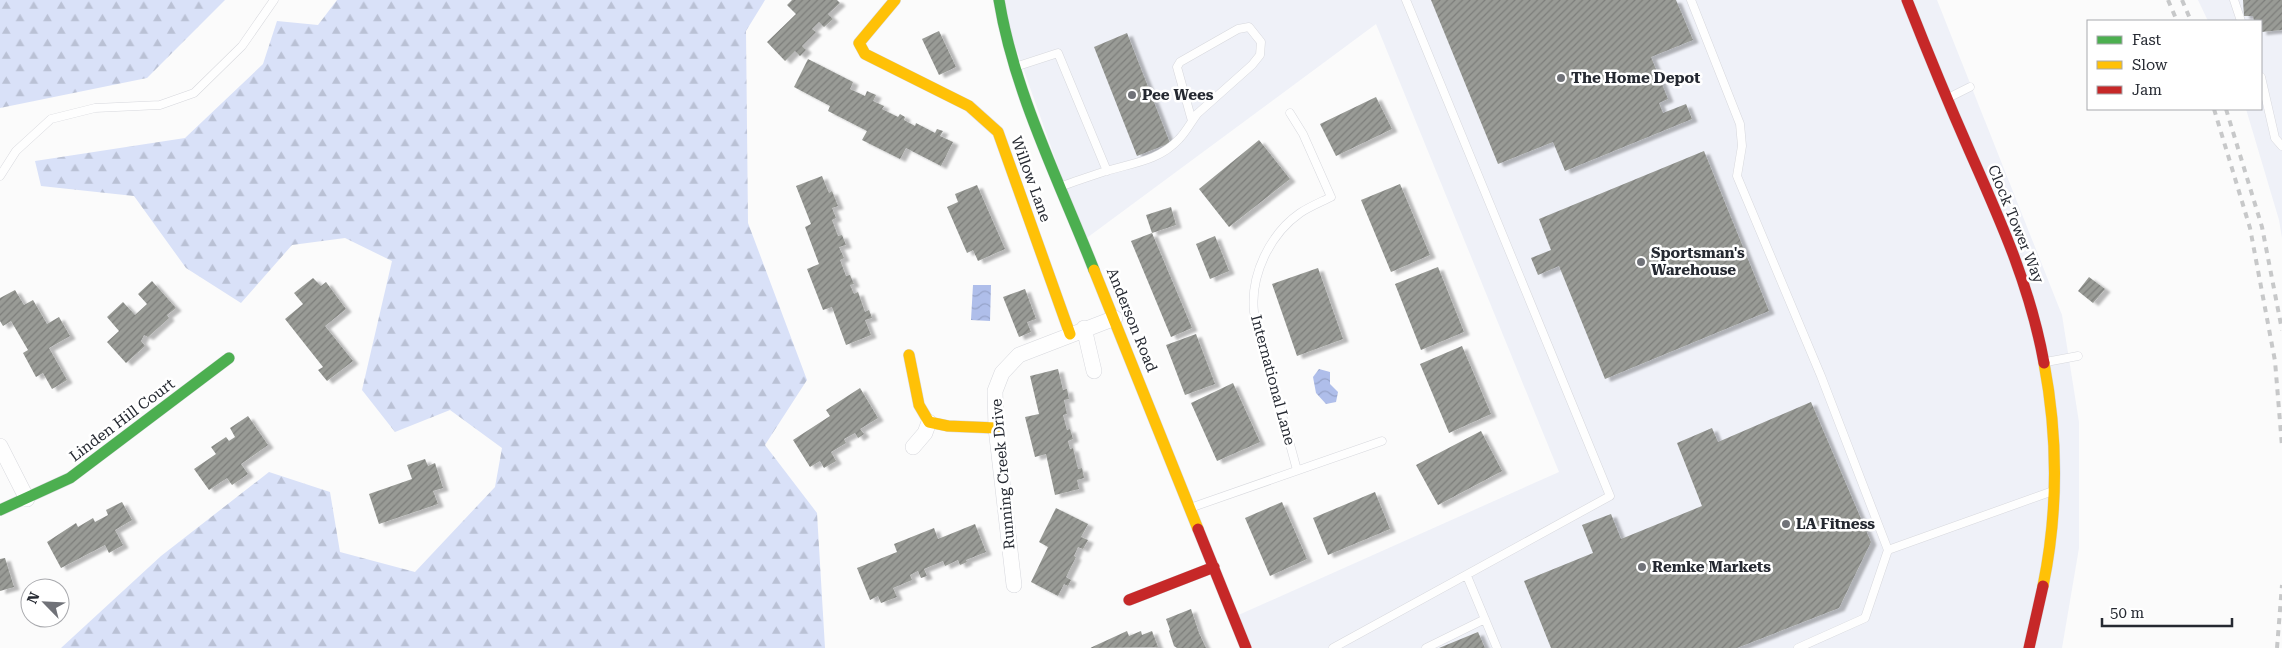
<svg xmlns="http://www.w3.org/2000/svg" width="2282" height="648" font-family="'Roboto Serif',serif">
  <style>
    .built { fill: #eff1f8 }
    .forest { fill: url(#forest-firs) }
    .water { fill: url(#water-waves) }
    .building { fill: url(#building-hatch); filter: url(#shadow) }
    .lines { fill: none; stroke-linecap: round; stroke-linejoin: round }
    .lane-casing { stroke: #d7d8dd; stroke-width: 9 }
    .street-casing { stroke: #d7d8dd; stroke-width: 16 }
    .fast-casing { stroke: #d7d8dd; stroke-width: 12 }
    .slow-casing { stroke: #d7d8dd; stroke-width: 12 }
    .jam-casing { stroke: #d7d8dd; stroke-width: 12 }
    .lane { stroke: #fefefe; stroke-width: 8 }
    .street { stroke: #fefefe; stroke-width: 15 }
    .fast { stroke: #4caf50; stroke-width: 11 }
    .slow { stroke: #ffc107; stroke-width: 11 }
    .jam { stroke: #c62828; stroke-width: 11 }
    .rail { stroke: #c7c8c9; stroke-width: 4; stroke-dasharray: 6 6; stroke-linecap: butt }
    .poi-dot { fill: #707278; stroke: #fff; stroke-width: 2 }
    .labels { text-anchor: middle; dominant-baseline: central; stroke-width: 5; stroke-linejoin: round; paint-order: stroke }
    .poi-label { font-size: 15px; font-weight: bold; fill: #252931; stroke: #fff; text-anchor: start }
    .street-label { font-size: 15px; fill: #252931; stroke: #fff }
  </style>
  <defs>
    <pattern id="forest-firs" width="22" height="20" patternUnits="userSpaceOnUse" patternTransform="scale(1.25)"><rect width="22" height="20" fill="#d9e1f8"/><path d="M5 1l3.5 6h-7zM16 11l3.5 6h-7z" fill="#bac1d5"/></pattern>
    <pattern id="water-waves" width="16" height="10" patternUnits="userSpaceOnUse" patternTransform="scale(1.25)"><rect width="16" height="10" fill="#afbeea"/><path d="M0 5q4-4 8 0t8 0" fill="none" stroke="#96a3c9"/></pattern>
    <pattern id="building-hatch" width="6" height="6" patternUnits="userSpaceOnUse" patternTransform="scale(1.25)"><rect width="6" height="6" fill="#999b96"/><path d="M-1 1l2-2M0 6l6-6M5 7l2-2" fill="none" stroke="#7d7e7b"/></pattern>
    <filter id="shadow"><feDropShadow dx="5.5" dy="3" stdDeviation="1" flood-color="#0004"/></filter>
  </defs>
  <rect width="100%" height="100%" fill="#fbfbfb"/>
  <path class="built" d="M999,0H1937L2062,315L2079,422V548L2062,648H1246L1234,617L1559,472L1376,24L1084,240Z
    M2198,0H2282V238L2279,220L2246,109H2261V21H2208Z"/>
  <path class="forest" d="M0,0H225L147,78L0,108Z
    M337,0H765L746,31L748,223L807,380L765,445L817,513L825,648H61L161,556L269,472L330,492L340,552L415,572L495,487L502,448L450,410L395,432L362,390L392,261L345,238L292,245L241,303L186,268L134,196L41,186L35,161L185,138L263,64L277,21L318,25Z"/>
  <path class="water" d="M973,285H991L990,321L971,320Z
    M1319,369L1330,372V384L1338,392L1336,402L1326,404L1316,393L1313,377Z"/>
  <path class="building" d="M792,0H837L840,3L828,14L833,19L824,27L819,22L812,29L816,32L802,46L806,50L800,56L795,51L785,61L767,42L796,14L787,5Z
    M1431,0H1676L1693,40L1651,57L1668,99L1659,103L1663,113L1686,104L1692,119L1565,171L1553,142L1498,164Z
    M2243,0H2282V30L2261,32V21H2254L2253,16H2244Z
    M939,31L956,67L939,75L922,39Z
    M1127,33L1170,143L1137,156L1094,47Z
    M808,59L853,82L850,89L865,96L867,91L876,95L873,101L884,106L882,109L898,117L900,114L905,117L904,120L915,126L916,123L935,133L937,129L943,131L940,136L953,142L941,166L906,148L900,159L862,140L867,131L828,111L830,106L794,87Z
    M1376,97L1392,129L1336,156L1320,124Z
    M1259,140L1290,179L1229,227L1199,189Z
    M1704,151L1769,311L1605,379L1559,266L1538,275L1531,258L1551,250L1539,219Z
    M822,176L829,193L832,191L838,206L832,208L836,218L832,220L838,236L842,235L846,245L839,247L844,258L840,260L846,276L850,275L854,284L850,285L854,294L858,292L865,312L869,310L872,318L865,320L871,335L846,345L832,307L823,310L807,269L819,264L805,227L811,224L796,186Z
    M1400,184L1430,255L1391,272L1361,200Z
    M977,185L1005,249L978,261L973,250L967,253L947,207L958,202L955,194Z
    M1171,207L1176,225L1152,233L1146,215Z
    M1152,233L1192,328L1171,337L1131,241Z
    M1215,236L1229,271L1210,279L1196,244Z
    M1438,267L1464,332L1421,350L1395,284Z
    M1318,268L1343,339L1297,356L1272,284Z
    M2089,277L2105,289L2093,303L2078,291Z
    M313,278L321,286L326,282L346,309L325,326L353,361L327,381L318,370L323,367L285,319L303,304L294,293Z
    M152,281L176,308L167,315L169,318L148,337L144,335L141,341L145,346L126,363L107,342L119,331L107,317L123,302L135,315L147,304L138,294Z
    M1025,289L1036,319L1027,322L1031,332L1019,337L1003,297Z
    M15,290L24,305L33,300L47,324L59,317L70,336L49,348L67,380L52,389L43,373L36,377L23,353L28,350L11,321L3,326L0,321V298Z
    M1196,334L1215,384L1185,395L1166,345Z
    M1462,346L1491,414L1449,433L1420,364Z
    M1058,369L1063,390L1067,389L1069,399L1064,400L1067,414L1063,415L1067,430L1070,429L1073,439L1068,441L1070,449L1073,448L1078,469L1082,468L1084,478L1077,480L1079,489L1055,495L1046,454L1035,457L1025,417L1039,414L1030,376Z
    M1233,383L1260,442L1217,461L1191,403Z
    M860,388L878,418L860,429L864,434L858,438L855,433L844,439L846,443L831,452L836,461L824,468L820,461L810,467L793,440L830,416L826,410Z
    M1811,402L1871,542L1839,608L1737,648H1551L1524,581L1593,553L1582,525L1611,514L1621,539L1702,506L1677,443L1712,428L1718,442Z
    M248,416L268,445L241,464L248,474L232,485L227,478L209,490L194,469L216,454L211,447L226,437L229,441L235,437L230,428Z
    M1481,431L1502,471L1438,505L1416,465Z
    M425,459L428,466L435,463L443,488L433,491L438,504L379,524L369,494L412,479L407,465Z
    M1375,492L1390,529L1328,555L1313,518Z
    M122,502L132,520L115,530L123,545L109,553L105,545L61,568L47,542L76,523L78,527L93,518L95,522L108,515L106,510Z
    M1282,502L1307,559L1270,576L1245,518Z
    M1056,508L1088,524L1081,537L1088,540L1083,549L1078,547L1074,556L1076,557L1066,577L1071,580L1068,586L1064,584L1058,596L1031,582L1048,547L1039,542Z
    M975,524L986,552L966,560L967,562L960,565L958,560L945,566L943,561L924,569L927,576L921,578L918,571L910,575L912,580L893,588L897,597L881,603L878,596L870,600L857,568L897,552L894,544L934,528L938,539Z
    M5,558L14,587L0,591V559Z
    M1191,609L1199,633L1206,648H1177L1174,646L1169,631L1170,630L1166,619Z
    M1127,631L1129,636L1141,631L1142,635L1152,631L1158,647L1090,648Z
    M1478,632L1485,648H1439Z"/>
  <g class="lines">
    <g class="lane-casing">
      <path id="lane" d="M1691,0L1740,124L1742,146L1737,176L1821,376L1888,550L1865,618L1798,648
        M2234,0L2241,21
        M1018,66L1058,53L1107,171
        M2261,77L2275,138L2282,146
        M1948,98L1970,87
        M1290,113L1303,134L1331,197C1321,202 1309,207 1300,213C1270,234 1250,275 1254,312L1297,470
        M0,176L16,151L51,119L95,108L160,105L194,93L242,46L274,0
        M1062,186C1076,181 1091,176 1106,171C1132,163 1159,161 1179,139C1186,132 1191,122 1197,114L1252,65L1260,55L1261,42L1249,27L1238,29L1180,62L1177,67L1192,121
        M2046,362L2078,356
        M1190,508L1382,441
        M1888,550L2053,491
        M1467,576L1497,648
        M1333,648L1610,496L1406,0
        M1426,648L1485,619"/>
    </g>
    <g class="street-casing">
      <path id="street" d="M1084,328L1094,371
        M0,446L27,499
        M913,447L925,433L929,422
        M1014,585L996,428L995,391L1002,373L1019,355L1115,318"/>
    </g>
    <g class="fast-casing">
      <path id="fast" d="M999,0C1014,92 1060,183 1094,270
        M0,510L70,478L229,358"/>
    </g>
    <g class="slow-casing">
      <path id="slow" d="M895,0L859,43L865,54L969,106L998,132L1070,334
        M1094,270L1198,529
        M909,355L919,405L929,422L948,426L996,428
        M2043,586C2058,513 2058,437 2044,363"/>
    </g>
    <g class="jam-casing">
      <path id="jam" d="M1907,0C1927,51 1948,102 1970,152C2001,222 2030,286 2044,363
        M1198,529L1246,648
        M1129,600L1214,567
        M2029,648L2043,586"/>
    </g>
    <use href="#lane" class="lane"/>
    <use href="#street" class="street"/>
    <use href="#fast" class="fast"/>
    <use href="#slow" class="slow"/>
    <use href="#jam" class="jam"/>
    <path class="rail" d="M2168,0L2177,21
      M2182,0L2191,21
      M2214,109L2250,228L2275,361L2282,446
      M2226,109L2262,227L2282,330
      M2277,648L2282,585"/>
  </g>
  <g class="poi-dot">
    <circle cx="1561" cy="78" r="5"/>
    <circle cx="1132" cy="95" r="5"/>
    <circle cx="1641" cy="262" r="5"/>
    <circle cx="1786" cy="524" r="5"/>
    <circle cx="1642" cy="567" r="5"/>
  </g>
  <g class="labels">
    <g class="poi-label">
      <text x="1571" y="78">The Home Depot</text>
      <text x="1142" y="95">Pee Wees</text>
      <text x="1651" y="253">Sportsman's<tspan x="1651" dy="17">Warehouse</tspan></text>
      <text x="1796" y="524">LA Fitness</text>
      <text x="1652" y="567">Remke Markets</text>
    </g>
    <g class="street-label">
      <text transform="translate(1031 179) rotate(70)">Willow Lane</text>
      <text transform="translate(2016 224) rotate(68)">Clock Tower Way</text>
      <text transform="translate(1132 320) rotate(68)">Anderson Road</text>
      <text transform="translate(1273 380) rotate(75)">International Lane</text>
      <text transform="translate(122 420) rotate(-37)">Linden Hill Court</text>
      <text transform="translate(1003 474) rotate(-95)">Running Creek Drive</text>
    </g>
  </g>
  <rect x="2087" y="20" width="175" height="90" fill="#ffffff" stroke="#a8a9ad"/>
  <rect x="2097" y="36" width="25" height="8" fill="#4caf50" stroke="#a8a9ad"/>
  <text x="2132" y="45" font-size="15" fill="#252931">Fast</text>
  <rect x="2097" y="61" width="25" height="8" fill="#ffc107" stroke="#a8a9ad"/>
  <text x="2132" y="70" font-size="15" fill="#252931">Slow</text>
  <rect x="2097" y="86" width="25" height="8" fill="#c62828" stroke="#a8a9ad"/>
  <text x="2132" y="95" font-size="15" fill="#252931">Jam</text>
  <g transform="translate(45 603) rotate(294)"><circle r="24" fill="#ffffff" stroke="#a8a9ad"/>
  <path d="M0-4L9 19L0 12L-9 19Z" fill="#707278"/>
  <text y="-8" font-size="14" font-weight="bold" text-anchor="middle" fill="#252931">N</text>
  </g>
  <path d="M2102 618v8h130v-8" fill="none" stroke="#252931" stroke-width="2.5"/>
  <text x="2110" y="618" font-size="15" fill="#252931" stroke="#ffffff" stroke-width="4" paint-order="stroke">50 m</text>
</svg>
